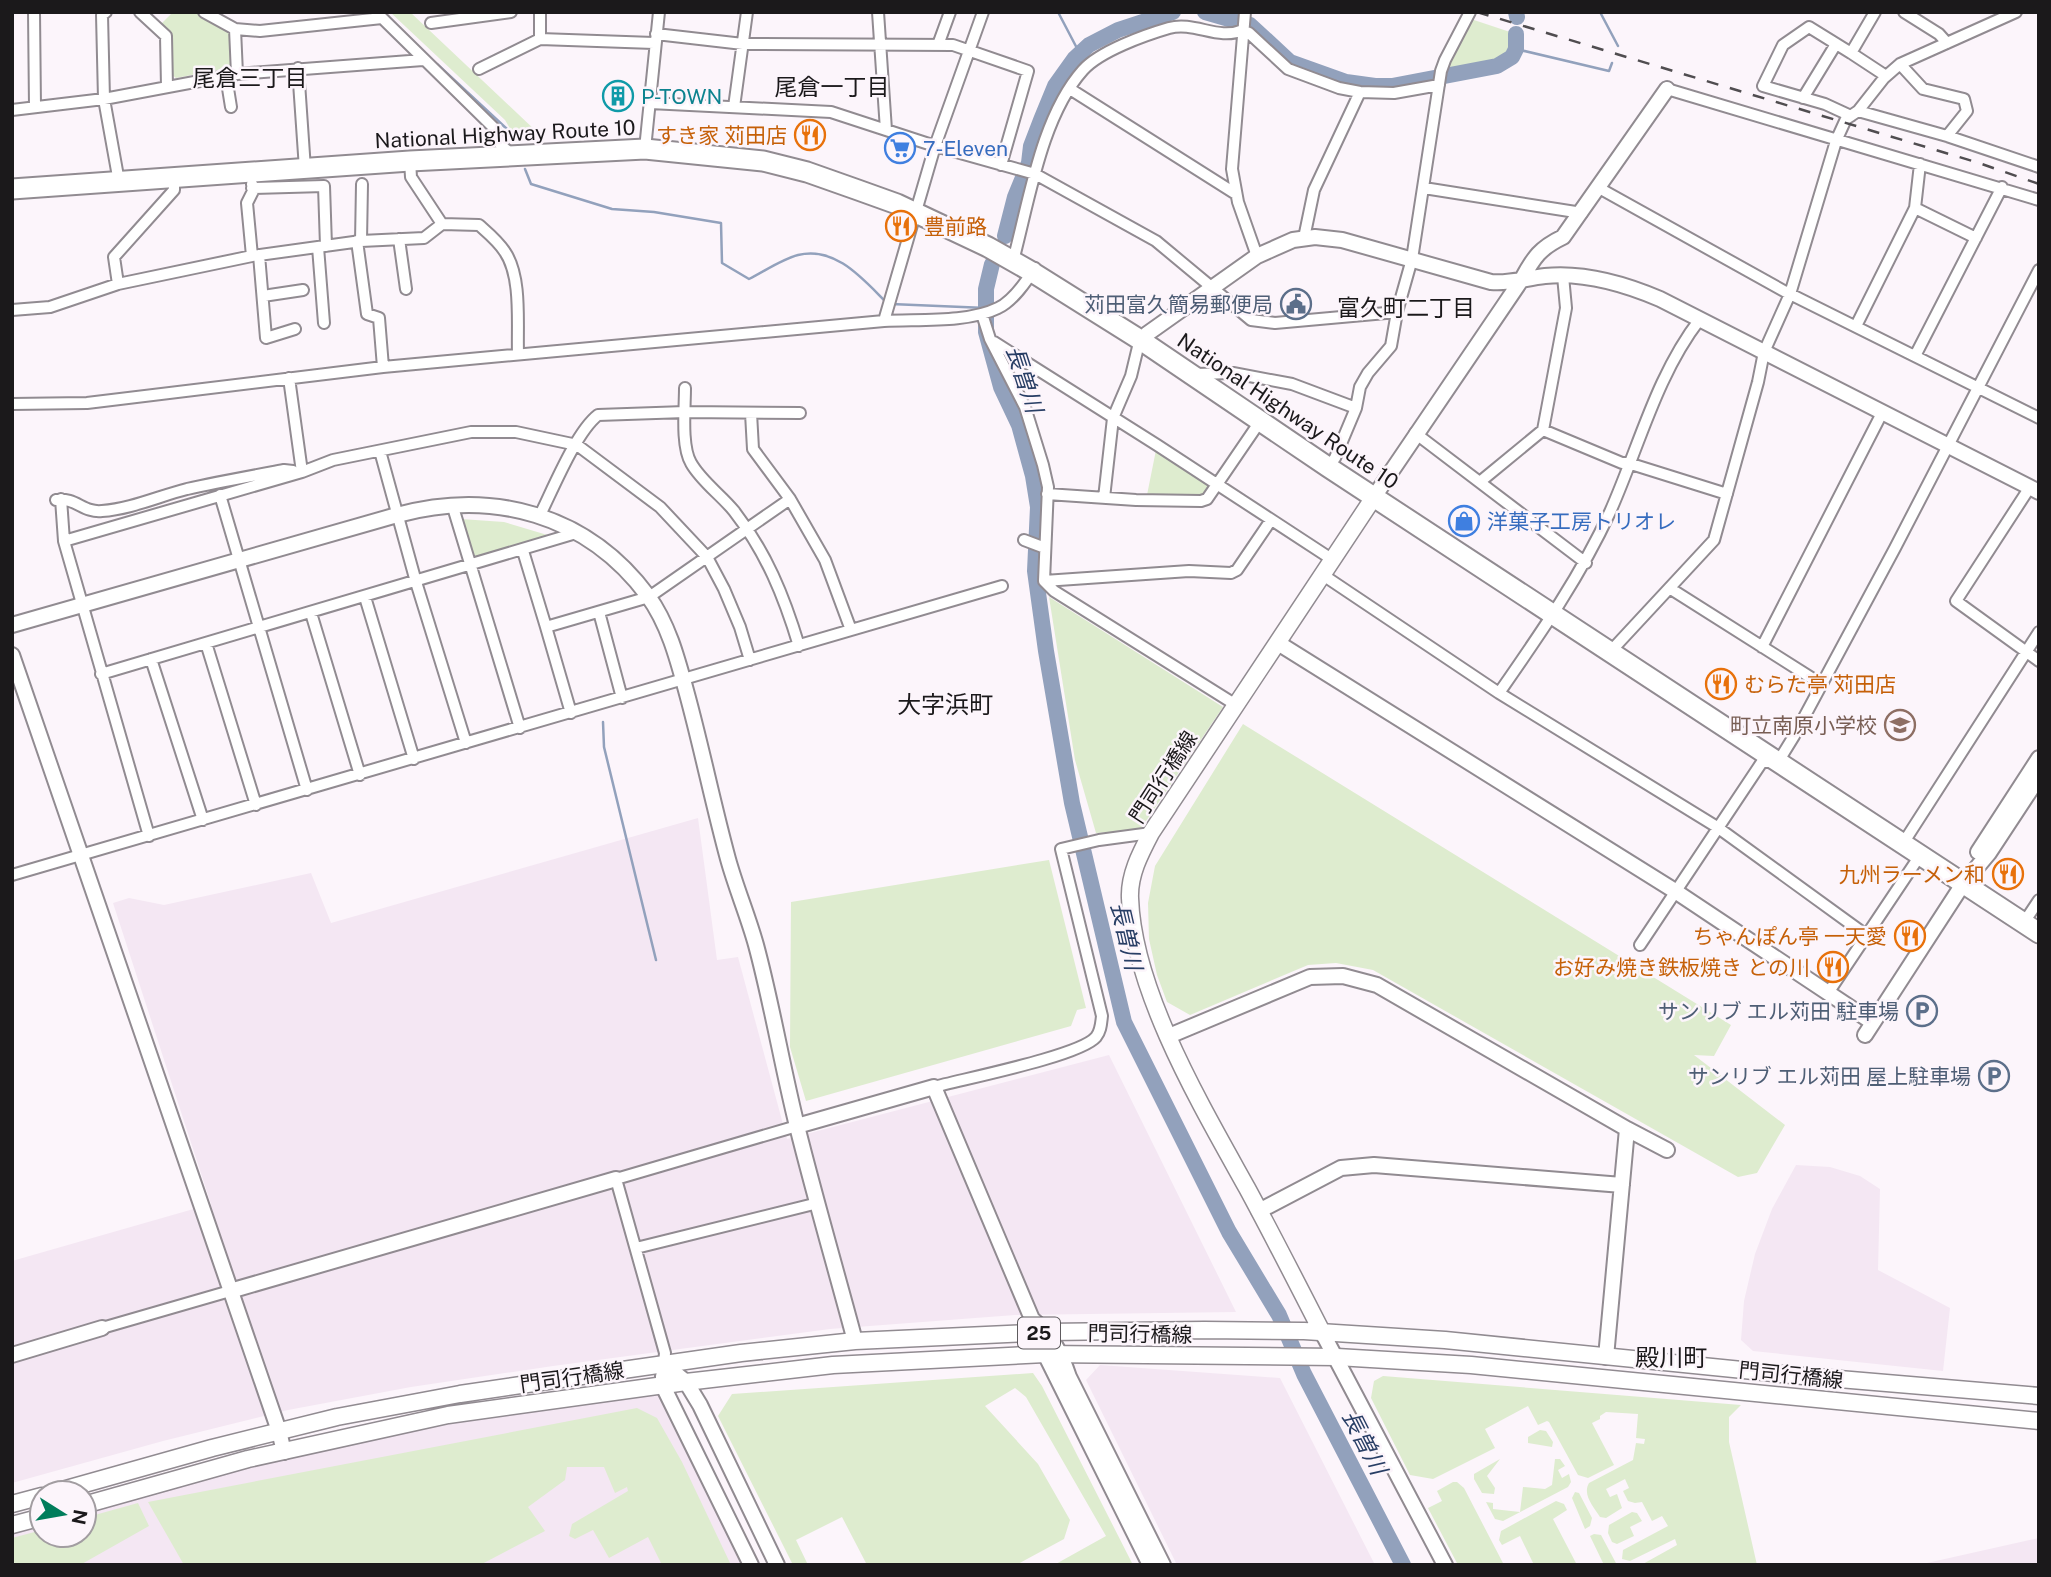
<svg xmlns="http://www.w3.org/2000/svg" width="2051" height="1577" font-family="'Public Sans','Noto Sans JP',sans-serif">
  <style>
    .built { fill: #f4e7f3 }
    .green { fill: #deeccf }
    .lines { fill: none; stroke-linecap: round; stroke-linejoin: round }
    .stream { stroke: #92a1bc; stroke-width: 2.5 }
    .river { stroke: #92a1bc; stroke-width: 16 }
    .street-casing { stroke: #918b91; stroke-width: 14 }
    .secondary-casing { stroke: #918b91; stroke-width: 18 }
    .primary-casing { stroke: #918b91; stroke-width: 19 }
    .highway-casing { stroke: #918b91; stroke-width: 23 }
    .street { stroke: #fff; stroke-width: 10 }
    .secondary { stroke: #fff; stroke-width: 14 }
    .primary { stroke: #fff; stroke-width: 16 }
    .highway { stroke: #fff; stroke-width: 19 }
    .rail { stroke: #504d50; stroke-width: 2.5; stroke-dasharray: 12 12; stroke-linecap: butt }
    .labels { text-anchor: middle; dominant-baseline: central; stroke-width: 5; stroke-linejoin: round; paint-order: stroke }
    .shield { fill: #fcf5fb; stroke: #5e5b5e; stroke-width: 2 }
    .shield-label { font-size: 19px; font-weight: bold; fill: #1b191b }
    .culture-label { font-size: 21px; fill: #0d838f; stroke: #fcf5fb; text-anchor: start }
    .street-label { font-size: 21px; fill: #1b191b; stroke: #fcf5fb }
    .food-label { font-size: 21px; fill: #c56008; stroke: #fcf5fb; text-anchor: end }
    .shop-label { font-size: 21px; fill: #366cbe; stroke: #fcf5fb; text-anchor: start }
    .service-label { font-size: 21px; fill: #4e5e75; stroke: #fcf5fb; text-anchor: end }
    .education-label { font-size: 21px; fill: #785e54; stroke: #fcf5fb; text-anchor: end }
    .neighbourhood-label { font-size: 23px; fill: #1b191b; stroke: #fcf5fb }
    .water-label { font-size: 23px; font-style: italic; fill: #283e65; stroke: #fcf5fb }
    .quarter-label { font-size: 24px; fill: #1b191b; stroke: #fcf5fb }
  </style>
  <rect width="100%" height="100%" fill="#fcf5fb"/>
  <path class="built" d="M698,818L717,960L738,957L787,1139L1109,1055L1236,1312L1015,1315L830,1329L553,1366L411,1387L288,1410L163,1441L12,1483V1261L211,1204L113,903L129,898L164,905L311,873L331,923Z
    M1796,1165L1830,1167L1860,1176L1880,1189L1878,1270L1950,1308L1943,1371L1753,1351L1741,1340L1744,1301L1755,1254L1772,1209Z
    M1100,1365L1280,1378L1375,1565H1177L1086,1380Z
    M663,1386L751,1565H12V1526L42,1517V1535H84V1506L448,1415Z
    M2039,1538V1565H1918Z"/>
  <path class="green" d="M173,12H199L207,19L233,33L234,67L176,78L172,75L171,34L161,24Z
    M390,12H410L537,132H512L505,120Z
    M1468,18L1516,34C1516,42 1517,50 1512,56C1503,70 1457,74 1440,78Z
    M1157,445L1215,484L1207,499L1146,500Z
    M461,519L504,522L554,537L473,568Z
    M1049,597L1223,707L1140,830L1096,833L1075,760Z
    M1243,724L1731,1025L1714,1056L1694,1055L1785,1125L1757,1173L1738,1177L1373,970L1336,963L1308,965L1190,1015L1167,1002L1157,975L1149,939L1148,903L1155,866Z
    M1049,860L1086,1008L1077,1010L1071,1026L806,1101L790,1047L791,902Z
    M1033,1373L1042,1386L1133,1565H1054L1106,1536L1026,1397L1015,1388L985,1406L1038,1464L1070,1520L1064,1539L1016,1565H867L842,1517L796,1540L808,1565H793L718,1416L732,1394Z
    M1383,1376L1741,1405L1729,1417V1442L1757,1565H1641L1677,1545L1675,1539L1630,1561L1622,1559L1623,1550L1668,1526L1662,1516L1652,1521L1642,1502L1635,1503L1628,1501L1623,1491L1629,1488L1625,1479L1606,1489L1610,1497L1617,1494L1622,1508L1606,1518L1600,1517C1594,1507 1582,1495 1589,1483L1633,1460L1636,1443L1644,1444L1645,1439L1636,1438L1638,1414L1606,1412L1600,1416V1419L1592,1423L1614,1465L1588,1478L1578,1475L1549,1422L1547,1421L1538,1425L1528,1406L1485,1429L1495,1448L1433,1479L1410,1475L1371,1398L1374,1381Z
    M637,1408L657,1418L682,1462L731,1565H662L648,1537L609,1558L593,1530L575,1539L569,1536L572,1524L628,1491L627,1487L615,1493L604,1467H567L565,1480L528,1507L545,1531L480,1565H184L148,1502Z
    M1540,1430L1546,1431L1553,1442L1552,1447L1528,1443V1437Z
    M1500,1459L1487,1476L1495,1488L1494,1494L1482,1493L1474,1479V1474Z
    M1555,1459H1560L1565,1466L1558,1470L1562,1478L1569,1474L1571,1482L1568,1487L1503,1521L1495,1519L1486,1502L1493,1503V1509L1520,1512L1523,1487L1545,1489L1552,1485Z
    M1453,1482H1457L1464,1488L1504,1565H1458L1428,1508L1442,1501L1437,1491Z
    M1575,1492L1579,1493L1592,1518L1590,1526L1585,1529L1572,1498Z
    M1556,1501L1564,1504L1567,1510L1553,1519L1577,1565H1534L1520,1536L1502,1545L1499,1540L1501,1531Z
    M138,1503L149,1526L80,1565H12V1538L42,1530V1535H84V1518Z
    M1632,1512L1637,1513L1642,1521L1630,1527L1634,1536L1617,1544L1612,1542L1608,1533L1609,1525Z
    M1594,1534L1601,1535L1617,1565H1604L1590,1536Z"/>
  <g class="lines">
    <path class="stream" d="M1058,12L1080,54
      M1600,12L1618,46
      M1516,49L1609,71L1612,63
      M437,64L508,130
      M525,169L531,184L612,209L654,212L721,223L722,263L749,279C765,271 782,259 798,255C835,246 862,278 885,301
      M891,304L986,308
      M603,722L604,747L656,960"/>
    <path class="river" d="M1205,12L1250,25L1290,62L1346,82L1375,86H1392L1497,66L1512,57L1516,49V34
      M1516,12L1517,17
      M1005,236L1015,197L1029,163L1031,146L1041,120L1055,86L1075,58L1089,45L1118,30L1173,12
      M992,264L986,289V332L1001,387L1019,425L1033,476L1038,507L1035,571L1046,651L1072,803L1124,1022L1229,1232L1279,1315L1304,1374L1403,1565"/>
    <g class="street-casing">
      <path id="street" d="M34,12L35,107
        M106,12L102,15L104,99L119,182
        M140,12L166,36L167,87
        M204,12L235,29L260,31L382,18
        M376,12L494,128L500,144L512,155
        M540,12V39
        M878,12L886,130
        M1245,12L1232,169L1238,202L1257,256
        M1875,12L1851,53L1886,76
        M1904,12L1939,34L1947,43
        M431,23L511,12
        M235,29L237,74
        M656,34L743,44L953,45L1028,71L1001,165
        M938,45L950,12
        M1851,53L1809,27L1783,45L1763,86L1825,104L1851,116
        M1900,64L1923,89L1964,99L1967,111L1947,136
        M298,68L305,169
        M479,69L540,39L654,43
        M226,76L231,107
        M1070,89L1236,194
        M1667,89L2039,200
        M1803,98L1836,44
        M650,103L831,112L935,146L1035,174L1156,241L1251,320L1275,323L1397,312
        M734,107L747,12
        M12,110L104,99L237,74L423,60
        M1858,111L1947,136L2039,167
        M645,149L659,12
        M410,161L411,177L442,224
        M252,188L324,186L326,246
        M1424,188L1582,213
        M1599,188L1784,291L2039,418
        M1915,208L1976,238
        M1304,238L1314,190L1360,92
        M399,239L406,289
        M357,241L367,314L379,318L383,367
        M361,241L362,184
        M318,247L324,323
        M259,255L266,338L295,329
        M252,256L247,203L253,191L252,184
        M1013,261C1029,202 1041,117 1083,70C1100,51 1145,35 1169,28C1195,21 1218,41 1243,30L1249,33L1288,69L1339,88L1360,92L1394,93L1439,85
        M118,284L114,257L174,190V174
        M263,296L303,290
        M12,310L50,307L118,284L252,256L361,241L424,238L442,224L479,225C488,233 498,241 505,252C522,277 517,324 518,354
        M982,314L990,339L1025,407L1043,465L1048,487L1044,581L1054,591L1236,705
        M884,321L935,146L983,12
        M1856,326L1915,208L1920,164
        M994,342L1157,445L1333,560
        M1915,356L2002,187
        M1196,374L1233,373L1292,384L1356,408
        M289,378L302,472
        M685,388C685,408 681,446 691,463C701,481 721,495 734,511C766,552 784,596 799,646
        M12,404L87,403L383,367L884,321C918,319 968,323 998,308C1013,301 1026,282 1035,268
        M751,413L753,449L790,499L825,560L851,630
        M1543,430L1622,463H1628L1727,494
        M1415,433L1586,563
        M380,451L416,582L466,743
        M1328,467L1335,458L1356,408L1360,387L1368,373L1391,346L1397,312L1412,259L1441,71L1445,60L1470,12
        M1481,481L1543,430L1566,308L1563,276
        M2030,487L1956,601L2039,661
        M1047,494L1136,500L1201,501L1207,499L1261,420
        M220,495L307,790
        M1104,498L1113,418L1131,376L1138,347L1142,341
        M61,499L64,541L149,836
        M56,500C76,497 83,513 102,511C131,509 159,496 187,489C219,482 252,476 284,470L293,471
        M452,504L520,728
        M540,515C553,489 576,432 598,415L685,412L800,413
        M1024,540L1045,548
        M64,541L302,472L333,460L471,432H516L577,445L660,507L707,557L724,589L740,627L750,660
        M523,551L546,627L649,597L790,499
        M1323,575L1499,693L1717,827L1866,935
        M1044,581L1189,571L1231,573L1237,570L1271,520
        M1671,589L1821,684
        M365,597L414,759
        M599,612L622,698
        M311,613L360,775
        M546,627L571,713
        M206,643L256,805
        M1762,647L1882,413
        M1610,652L1714,540L1758,382L1764,352L1790,294L1836,141L1846,119L1858,111L1884,78L1900,64L2016,12
        M151,659L203,820
        M101,674L576,533
        M1499,693C1540,634 1580,577 1610,512C1639,447 1656,376 1700,319
        M1902,845L2039,632
        M12,875L1002,586
        M2023,924L2039,900
        M1640,945L1762,762H1778L1794,736L1895,548L2039,270
        M1828,993L1919,857
        M934,1087C963,1079 1080,1056 1096,1037C1101,1031 1101,1024 1102,1016L1061,849L1099,840L1151,833
        M636,1248L818,1203
        M102,1328L230,1291
        M664,1364L665,1353L616,1179L797,1126"/>
    </g>
    <g class="secondary-casing">
      <path id="secondary" d="M1142,341L1147,334L1257,256L1293,240L1315,237L1342,240L1491,282C1509,284 1526,278 1545,276C1584,272 1625,284 1660,299L2039,492
        M1374,497L1522,279C1534,257 1540,248 1563,237L1667,89
        M12,625L397,515C493,489 587,514 648,596C669,625 678,661 687,694C702,749 713,804 728,859C736,888 748,916 756,945C772,1004 782,1066 797,1126C815,1198 836,1270 855,1341
        M1278,643L1675,891L1872,1022
        M12,655L279,1431L284,1452
        M1978,852L2039,758
        M1865,1035L1963,884L1989,853L2039,777
        M1169,1036L1310,977L1343,976L1377,985L1627,1129L1606,1357
        M797,1126L934,1087L1032,1319C1052,1335 1061,1353 1069,1377L1163,1565
        M1627,1129L1667,1150
        M1259,1211L1341,1168L1374,1165L1622,1185
        M230,1291L616,1179
        M1323,1334L1445,1565
        M1046,1346L1045,1354L1150,1565
        M12,1355L102,1328
        M664,1364L686,1382L700,1405L777,1565
        M663,1376V1386L751,1565"/>
    </g>
    <g class="primary-casing">
      <path id="primary" d="M1323,1334C1298,1285 1273,1236 1247,1188C1202,1107 1133,991 1130,898C1129,875 1140,854 1151,833L1374,497
        M52,1493L212,1448L337,1417L460,1394L602,1373L741,1353L855,1341L1048,1332L1204,1330L1304,1331L1445,1340L1792,1375L2039,1396
        M12,1504L42,1496
        M84,1505L248,1459L448,1415L686,1382L833,1365L1045,1354L1337,1357L1471,1365L2039,1421
        M12,1525L42,1517"/>
    </g>
    <g class="highway-casing">
      <path id="highway" d="M12,189L410,161L645,149L763,161L807,172L858,190L897,204L988,247L1032,272L1142,341L1328,467L2039,933"/>
    </g>
    <use href="#street" class="street"/>
    <use href="#secondary" class="secondary"/>
    <use href="#primary" class="primary"/>
    <use href="#highway" class="highway"/>
    <path class="rail" d="M1477,12L1979,163L2039,184"/>
  </g>
  <defs>
    <g id="building-ring" transform="scale(1.575)"><circle r="9.5" fill="#fcf5fb" stroke="#0f9aa8" stroke-width="1.5"/><path d="M-4-6H4V6H1V3H-1V6H-4ZM-2.5-4.3h1.7v1.8h-1.7ZM.8-4.3h1.7v1.8H.8ZM-2.5-1h1.7V.8h-1.7ZM.8-1h1.7V.8H.8Z" fill="#0f9aa8"/></g>
    <g id="restaurant-ring" transform="scale(1.575)"><circle r="9.5" fill="#fcf5fb" stroke="#e8710a" stroke-width="1.5"/><path d="M-5-6h1v4h1v-4h1v4h1v-4h1v5L-1.5 .5V6h-2V.5L-5-1ZM5-6V6H3V1.5H1.5Q1.5-4 5-6Z" fill="#e8710a"/></g>
    <g id="supermarket-ring" transform="scale(1.575)"><circle r="9.5" fill="#fcf5fb" stroke="#3f7fe0" stroke-width="1.5"/><path d="M-6-5.5h2.5l.6 2H6L4.5 2H-2.5L-4.4-4H-6ZM-1.5 3.2a1.3 1.3 0 1 0 .1 0ZM3 3.2a1.3 1.3 0 1 0 .1 0Z" fill="#3f7fe0"/></g>
    <g id="civic-ring" transform="scale(1.575)"><circle r="9.5" fill="#fcf5fb" stroke="#5c6f8a" stroke-width="1.5"/><path d="M-.6-6.5H3V-4.5H.6V-3L4-1V1h2V6H-6V1h2V-1L-.6-3ZM-1.2 2.5V6h2.4V2.5Z" fill="#5c6f8a"/></g>
    <g id="shop-ring" transform="scale(1.575)"><circle r="9.5" fill="#fcf5fb" stroke="#3f7fe0" stroke-width="1.5"/><path d="M-5-2.5h2.3a2.7 3.5 0 0 1 5.4 0H5L5.5 6h-11ZM-1.5-2.5h3a1.5 2.3 0 0 0-3 0Z" fill="#3f7fe0"/></g>
    <g id="school-ring" transform="scale(1.575)"><circle r="9.5" fill="#fcf5fb" stroke="#8d6e63" stroke-width="1.5"/><path d="M0-5L7-2L0 1L-7-2ZM-4 1L0 2.5L4 1V4Q0 6-4 4Z" fill="#8d6e63"/></g>
    <g id="parking-ring" transform="scale(1.575)"><circle r="9.5" fill="#fcf5fb" stroke="#5c6f8a" stroke-width="1.5"/><path d="M-3.5-5.5H1a3.5 3.5 0 0 1 0 7H-1V5.5H-3.5ZM-1-3.4V-.6H.8a1.4 1.4 0 0 0 0-2.8Z" fill="#5c6f8a"/></g>
  </defs>
  <g fill-rule="evenodd">
    <use href="#building-ring" x="618" y="96"/>
    <use href="#restaurant-ring" x="810" y="135"/>
    <use href="#supermarket-ring" x="900" y="148"/>
    <use href="#restaurant-ring" x="901" y="226"/>
    <use href="#civic-ring" x="1296" y="304"/>
    <use href="#shop-ring" x="1464" y="521"/>
    <use href="#restaurant-ring" x="1721" y="684"/>
    <use href="#school-ring" x="1900" y="725"/>
    <use href="#restaurant-ring" x="2008" y="874"/>
    <use href="#restaurant-ring" x="1910" y="936"/>
    <use href="#restaurant-ring" x="1833" y="967"/>
    <use href="#parking-ring" x="1922" y="1011"/>
    <use href="#parking-ring" x="1994" y="1076"/>
  </g>
  <g class="labels">
    <rect class="shield" x="1018" y="1317.5" width="42" height="31" rx="5"/>
    <g class="shield-label">
      <text x="1039" y="1333">25</text>
    </g>
    <g class="culture-label">
      <text x="641" y="96">P-TOWN</text>
    </g>
    <g class="street-label">
      <text transform="translate(505 134) rotate(-3)">National Highway Route 10</text>
      <text transform="translate(1288 411) rotate(34)">National Highway Route 10</text>
      <text transform="translate(1163 777) rotate(-57)">門司行橋線</text>
      <text transform="translate(1140 1334) rotate(1)">門司行橋線</text>
      <text transform="translate(1791 1375) rotate(6)">門司行橋線</text>
      <text transform="translate(572 1377) rotate(-8)">門司行橋線</text>
    </g>
    <g class="food-label">
      <text x="787" y="135">すき家 苅田店</text>
      <text x="924" y="226" text-anchor="start">豊前路</text>
      <text x="1744" y="684" text-anchor="start">むらた亭 苅田店</text>
      <text x="1985" y="874">九州ラーメン和</text>
      <text x="1887" y="936">ちゃんぽん亭 一天愛</text>
      <text x="1810" y="967">お好み焼き鉄板焼き との川</text>
    </g>
    <g class="shop-label">
      <text x="923" y="148">7-Eleven</text>
      <text x="1487" y="521">洋菓子工房トリオレ</text>
    </g>
    <g class="service-label">
      <text x="1273" y="304">苅田富久簡易郵便局</text>
      <text x="1899" y="1011">サンリブ エル苅田 駐車場</text>
      <text x="1971" y="1076">サンリブ エル苅田 屋上駐車場</text>
    </g>
    <g class="education-label">
      <text x="1877" y="725">町立南原小学校</text>
    </g>
    <g class="neighbourhood-label">
      <text x="250" y="77">尾倉三丁目</text>
      <text x="832" y="86">尾倉一丁目</text>
      <text x="1406" y="307">富久町二丁目</text>
    </g>
    <g class="water-label">
      <text transform="translate(1025 379) rotate(72)">長曽川</text>
      <text transform="translate(1127 936) rotate(77)">長曽川</text>
      <text transform="translate(1365 1442) rotate(63)">長曽川</text>
    </g>
    <g class="quarter-label">
      <text x="945" y="704">大字浜町</text>
      <text x="1671" y="1357">殿川町</text>
    </g>
  </g>
  <rect width="2051" height="1577" fill="none" stroke="#1b191b" stroke-width="28"/>
  <g transform="translate(63 1514) rotate(101)"><circle r="33" fill="#fcf5fb" stroke="#a29da1" stroke-width="2"/>
  <path d="M0-5L12 26L0 18L-12 26Z" fill="#007d5b"/>
  <text y="-10" font-size="19" font-weight="bold" text-anchor="middle" fill="#1b191b">N</text>
  </g>
</svg>
